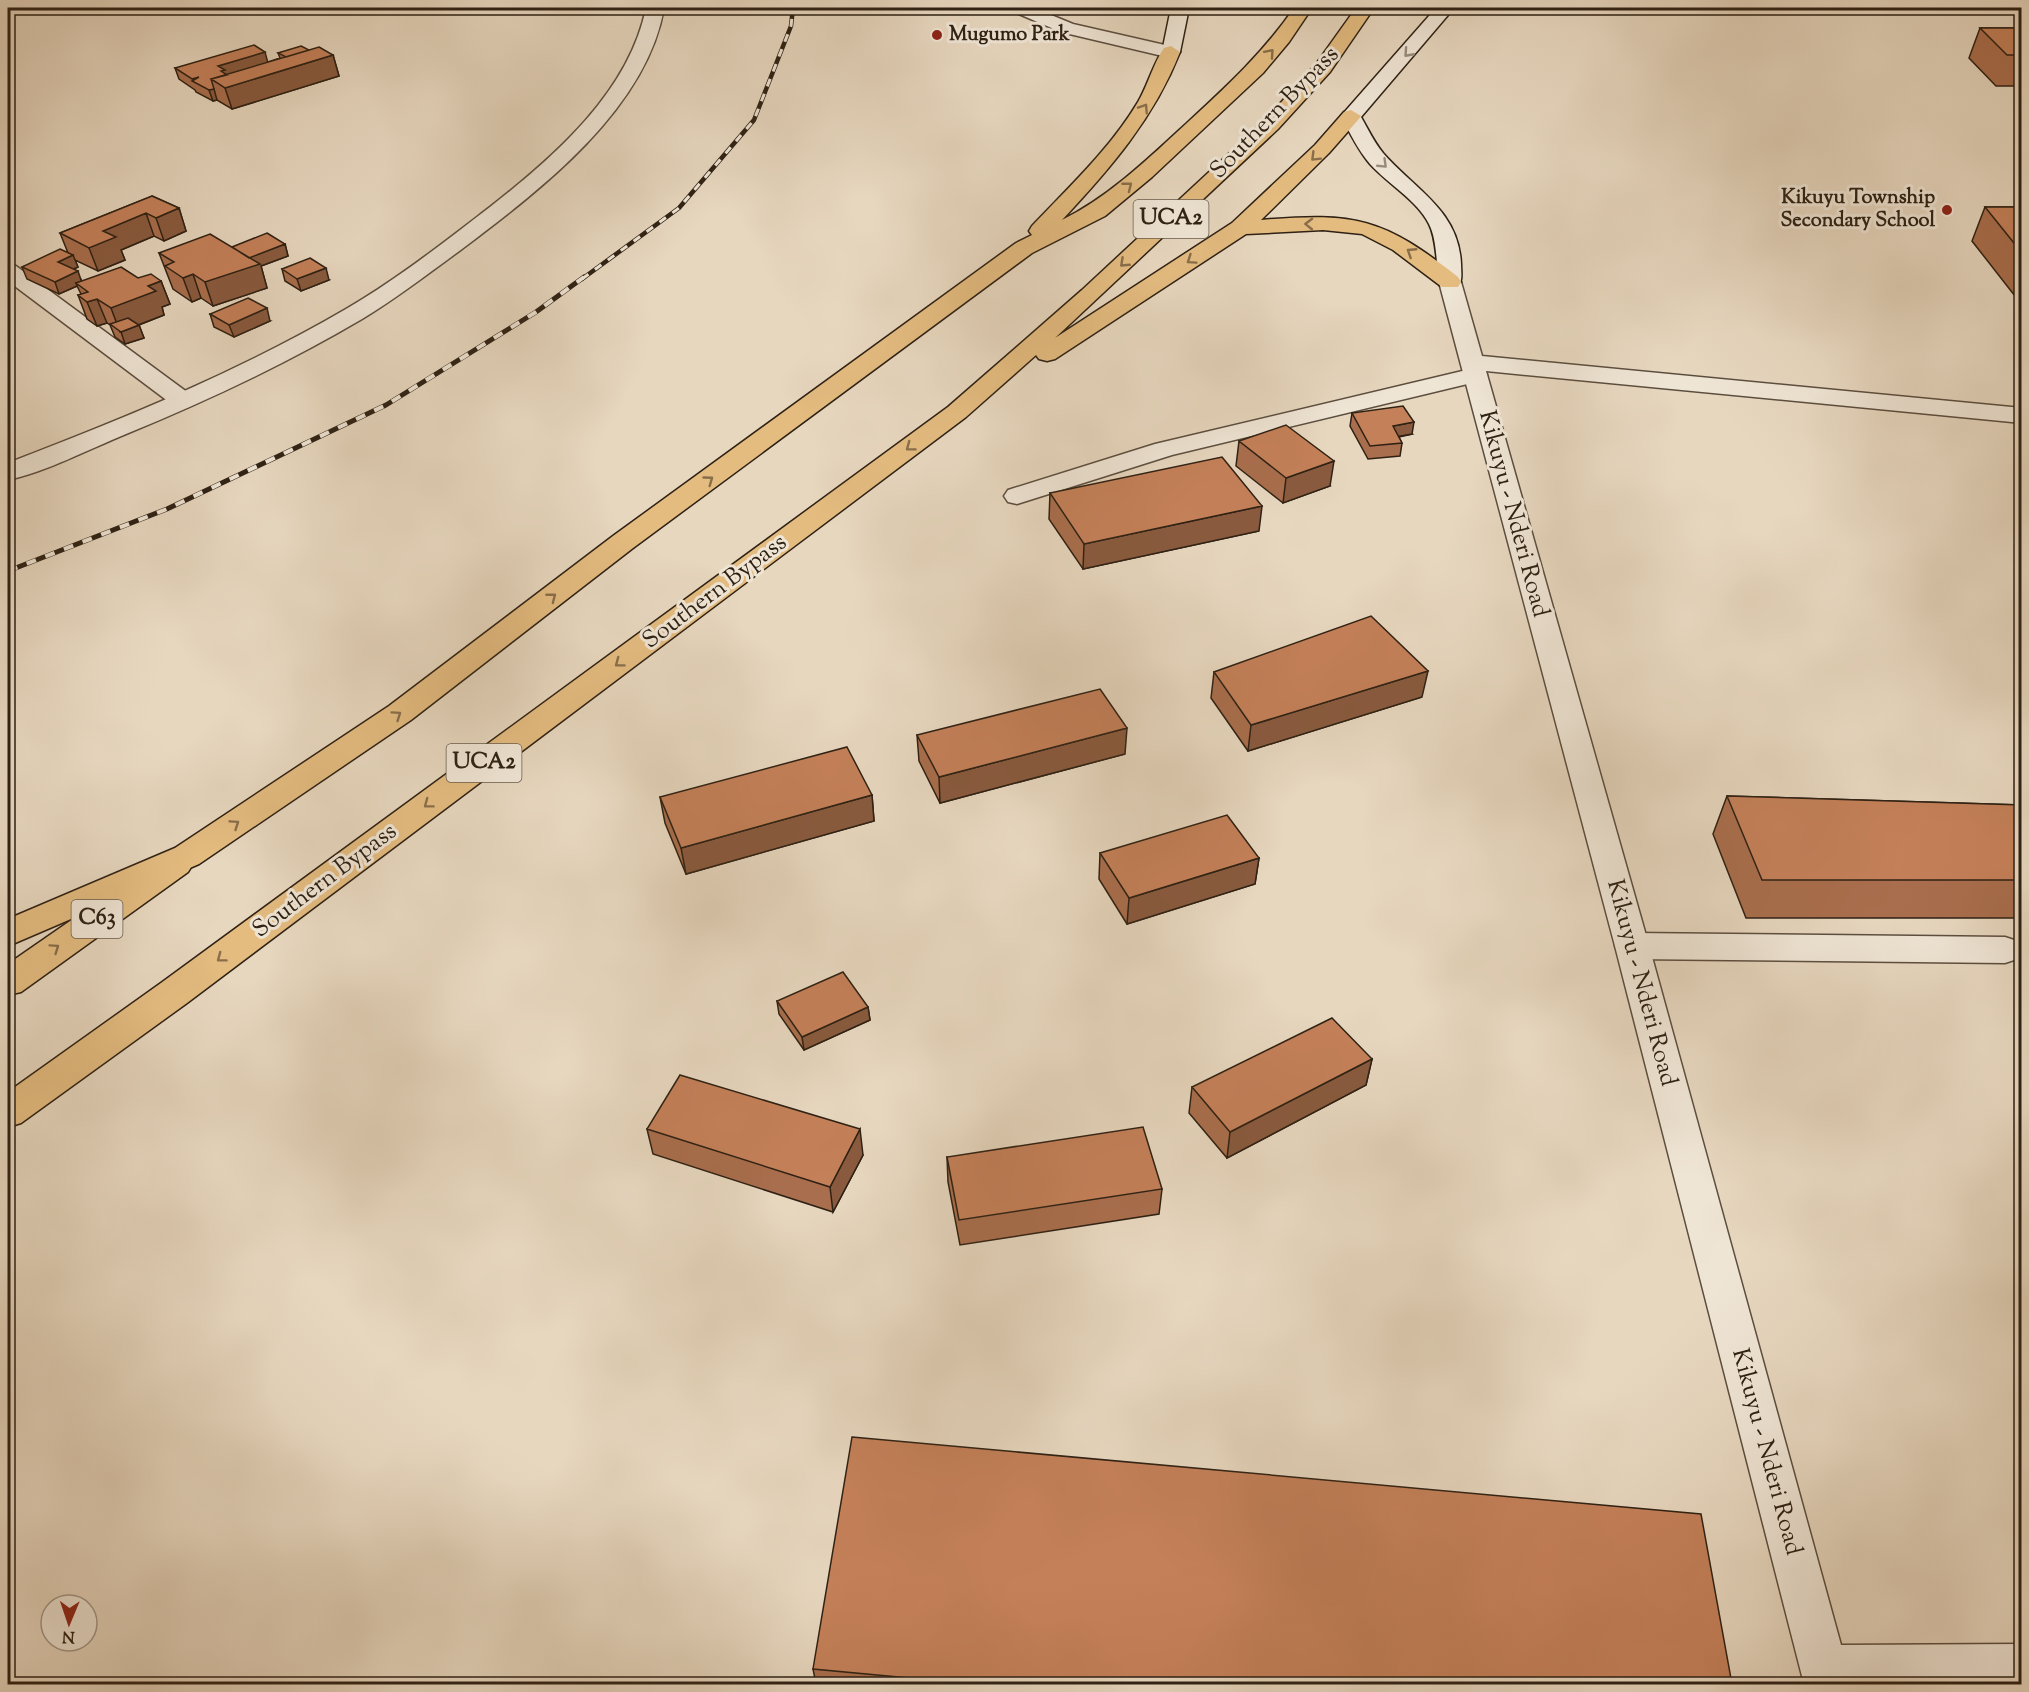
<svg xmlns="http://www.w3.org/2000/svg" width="2029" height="1692" font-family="'Sorts Mill Goudy',serif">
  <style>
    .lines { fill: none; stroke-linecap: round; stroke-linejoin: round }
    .lane-casing { stroke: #5c4e3f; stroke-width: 3 }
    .street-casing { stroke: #5c4e3f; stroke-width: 3 }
    .secondary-casing { stroke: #2e2114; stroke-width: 3 }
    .primary-casing { stroke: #2e2114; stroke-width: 3 }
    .highway-casing { stroke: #2e2114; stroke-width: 3 }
    .lane { fill: #efe5d5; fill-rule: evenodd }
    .street { fill: #efe5d5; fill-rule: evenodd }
    .secondary { fill: #efe5d5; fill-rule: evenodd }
    .primary { fill: #e4bc80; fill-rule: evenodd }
    .highway { fill: #e4bc80; fill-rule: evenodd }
    .rail-far1-casing { stroke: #2e2114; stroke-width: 4.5 }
    .rail-casing { stroke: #2e2114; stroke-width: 5 }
    .rail-far1 { stroke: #efe5d5; stroke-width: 3; stroke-dasharray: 8; stroke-linecap: butt }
    .rail { stroke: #efe5d5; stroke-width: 4; stroke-dasharray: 10; stroke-linecap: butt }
    .wall { fill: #a96e4d; stroke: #2e2114; stroke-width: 1.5 }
    .shaded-wall { fill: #895a3e; stroke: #2e2114; stroke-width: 1.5 }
    .building { fill: #c48059; stroke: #2e2114; stroke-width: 1.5 }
    .oneway { stroke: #896e4a }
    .oneway2 { stroke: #988d7e }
    .poi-dot { fill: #8f2418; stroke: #efe5d5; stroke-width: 2 }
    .labels { text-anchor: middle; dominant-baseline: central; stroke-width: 6; stroke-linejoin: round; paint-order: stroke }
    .far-poi-label { font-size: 20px; font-weight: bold; fill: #2e2114; stroke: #efe5d5; text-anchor: start }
    .shield { fill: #efe5d5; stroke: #685c4e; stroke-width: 1.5 }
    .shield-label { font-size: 22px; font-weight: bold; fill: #2e2114 }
    .street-label { font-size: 24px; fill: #2e2114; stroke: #efe5d5 }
  </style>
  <rect width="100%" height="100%" fill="#e7d7bf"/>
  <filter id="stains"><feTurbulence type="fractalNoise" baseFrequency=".00333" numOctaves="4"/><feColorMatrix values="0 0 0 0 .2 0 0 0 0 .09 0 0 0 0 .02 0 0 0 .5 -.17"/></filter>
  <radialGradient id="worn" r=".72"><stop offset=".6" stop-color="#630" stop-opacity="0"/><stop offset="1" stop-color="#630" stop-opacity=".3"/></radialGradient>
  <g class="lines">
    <g class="lane-casing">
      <path id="lane" d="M8,264L16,266L191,395L194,400L191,405L182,407L173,405L8,281Z
        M1475,368L1484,370L1487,375L1484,380L1172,455L1017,504L1008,502L1004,496L1008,490L1155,444Z
        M1632,933L2005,937L2017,941L2022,952L2017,959L2005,963L1632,959L1620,955L1615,946L1620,937Z"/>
    </g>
    <g class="street-casing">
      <path id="street" d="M646,8H664C646,110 540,190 462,249C429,273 397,298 362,319C286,364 206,401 126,434C89,449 46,472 8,480V463C123,419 238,372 346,309C396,280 443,243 490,207C554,157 629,92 646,8Z
        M1011,8H1034L1073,24L1178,48L1180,52L1171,58L1061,32L1014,12Z
        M1450,275L1458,277L1461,282L1482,356L2022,408V423L1486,371L1649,946L1841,1645L2022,1644V1684H1804L1615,946L1439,282L1442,277Z"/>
    </g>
    <g class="secondary-casing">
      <path id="secondary" d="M1171,8H1189L1180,52L1171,58L1162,52Z
        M1436,8H1454L1361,117C1368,129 1374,142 1383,153C1414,189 1459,210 1461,264C1461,272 1463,280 1458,287H1442C1435,276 1439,243 1429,224C1417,200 1388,184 1370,164C1358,150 1350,133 1341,116Z"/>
    </g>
    <g class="primary-casing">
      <path id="primary" d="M176,852L188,856L193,864L188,872L21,992L8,995V964L164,856Z"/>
    </g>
    <g class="highway-casing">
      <path id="highway" d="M1294,8H1312L1289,42L1263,73L1152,177L1105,216L1032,253L633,548L411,720L199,864L8,946V919L175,848L389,706L613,536L1016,243L1032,235L1029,231L1032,226C1069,187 1110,149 1138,102C1148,85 1153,64 1164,48L1171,46L1180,52C1154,118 1110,169 1062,220C1110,196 1149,158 1188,122C1227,86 1264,52 1294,8Z
        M1356,8H1374L1330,72L1278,129L1055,338L1232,223L1315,145L1344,112L1351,110L1361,116L1358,120L1329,153L1261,220C1356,212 1383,218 1458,277L1461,282L1458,287H1442L1393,250L1362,234L1323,230L1246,234L1055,359L1047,361L1039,359L1036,355L966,417L187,1003L21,1123L8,1127V1092L161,983L948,407L1082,290L1264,121L1316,64Z"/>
    </g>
    <use href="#lane" class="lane"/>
    <use href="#street" class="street"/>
    <use href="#secondary" class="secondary"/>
    <use href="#primary" class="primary"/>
    <use href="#highway" class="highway"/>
    <g class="rail-far1-casing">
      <path id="rail-far1" d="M582,279L679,208L754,120L791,26L793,8"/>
    </g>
    <g class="rail-casing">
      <path id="rail" d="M8,571L167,509L386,405L536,312L584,277"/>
    </g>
    <use href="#rail-far1" class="rail-far1"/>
    <use href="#rail" class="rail"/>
  </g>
  <path class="wall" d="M1980,28H2022V86H1996L1969,58Z
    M309,50L333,55L339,76L232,109L217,100L213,101L196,92L195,90L179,79L175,68L268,62L280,58L278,53Z
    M152,196L179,208L186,231L164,241L154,236L121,250L125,260L98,271L75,260L78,267L74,269L82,281L138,278L161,281L170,304L162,307L164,315L139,325L144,338L125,344L115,337L110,325L107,323L97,326L87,319L78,295L81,294L77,286L59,294L27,279L22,267L68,253L60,233Z
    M1985,207H2022V305L1972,241Z
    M285,244L288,256L261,266L267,288L213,306L201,298L192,302L173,289L159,253Z
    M282,269L329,280L301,291L285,281Z
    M210,314L270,321L234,337L214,327Z
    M1352,413L1412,434L1399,437L1402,443L1400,456L1368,459L1350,426Z
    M1239,441L1330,486L1283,503L1236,466Z
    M1050,493L1259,531L1083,569L1049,519Z
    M1214,672L1422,697L1248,751L1211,698Z
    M917,735L1125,754L940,803L919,761Z
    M872,795L874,821L686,874L665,823L660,797Z
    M1727,796L2022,805V924L2018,918H1746L1713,834Z
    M1100,853L1259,858L1255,884L1127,924L1099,879Z
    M777,1001L868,1007L870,1020L804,1050L779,1014Z
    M1372,1059L1366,1085L1227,1158L1189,1113L1192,1087Z
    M647,1129L863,1155L833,1212L653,1154Z
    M947,1157L1162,1189L1159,1214L960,1245L948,1182Z
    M813,1669L1732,1684H816Z"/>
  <path class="shaded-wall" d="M265,52L268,63L228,81L218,66Z
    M333,55L339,76L232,109L225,88Z
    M214,89L217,100L213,101L209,90Z
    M179,208L186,231L164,241L156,218Z
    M146,213L154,236L121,250L125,260L98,271L89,248L103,231Z
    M285,244L288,256L261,266L267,288L213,306L205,282L247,258Z
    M73,255L78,267L63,274L58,262Z
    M326,268L329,280L301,291L297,279Z
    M78,271L82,283H76L77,286L59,294L55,282Z
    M193,274L201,298L192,302L183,278Z
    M161,281L170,304L162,307L164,315L120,332L111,308L148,286Z
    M97,299L107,323L97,326L87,302Z
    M267,308L270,321L234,337L229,325Z
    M139,325L144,338L125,344L121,332Z
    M1414,422L1412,434L1390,438L1393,426Z
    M1334,461L1330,486L1283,503L1286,478Z
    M1262,506L1259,531L1083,569L1084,544Z
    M1428,671L1422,697L1248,751L1251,725Z
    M1127,728L1125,754L940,803L939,777Z
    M872,795L874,821L686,874L681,848Z
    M1259,858L1255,884L1127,924L1129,898Z
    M868,1007L870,1020L804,1050L802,1037Z
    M1372,1059L1366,1085L1227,1158L1230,1132Z
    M860,1129L863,1155L833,1212L830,1187Z"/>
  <path class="building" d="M1980,28H2022V55H2007Z
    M254,45L265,52L218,66L225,70L221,71L227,75L211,79L214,89L209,90L192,81L199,77L192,79L175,68Z
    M301,46L309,50L286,57L278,53Z
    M319,47L333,55L225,88L211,79Z
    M152,196L179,208L156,218L146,213L103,231L116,237L89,248L60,233Z
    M1985,207H2022V253Z
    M267,233L285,244L249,258L232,247Z
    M210,234L260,264L205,282L193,274L183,278L165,266L174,262L159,253Z
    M60,249L73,255L58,262L78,271L55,282L22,267Z
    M310,258L326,268L297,279L282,269Z
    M121,267L138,278L151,274L161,281L148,286L156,291L111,308L97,299L87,302L78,295L88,292L76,283Z
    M248,298L267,308L229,325L210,314Z
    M128,318L139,325L121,332L110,324Z
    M1403,406L1414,422L1393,426L1402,443L1370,446L1352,413Z
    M1286,425L1334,461L1286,478L1239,441Z
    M1222,457L1262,506L1084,544L1050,493Z
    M1371,616L1428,671L1251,725L1214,672Z
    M1100,689L1127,728L939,777L917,735Z
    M847,747L872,795L681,848L660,797Z
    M1727,796L2022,805V880H1762Z
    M1227,815L1259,858L1129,898L1100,853Z
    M843,972L868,1007L802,1037L777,1001Z
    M1332,1018L1372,1059L1230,1132L1192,1087Z
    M680,1075L860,1129L830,1187L647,1129Z
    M1143,1127L1162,1189L959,1220L947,1157Z
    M852,1437L1701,1514L1732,1684H974L813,1669Z"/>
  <defs><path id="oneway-chevron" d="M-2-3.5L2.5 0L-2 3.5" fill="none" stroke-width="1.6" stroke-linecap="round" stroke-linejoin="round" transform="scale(1.5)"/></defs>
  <g class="oneway">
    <use href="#oneway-chevron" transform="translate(1270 53) rotate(-49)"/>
    <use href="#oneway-chevron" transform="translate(1144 108) rotate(-57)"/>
    <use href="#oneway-chevron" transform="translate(1315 157) rotate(135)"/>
    <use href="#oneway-chevron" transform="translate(1128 186) rotate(-38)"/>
    <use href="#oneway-chevron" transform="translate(1309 224) rotate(-179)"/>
    <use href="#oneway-chevron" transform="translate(1411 252) rotate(-147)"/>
    <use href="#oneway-chevron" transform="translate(1191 260) rotate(146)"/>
    <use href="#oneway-chevron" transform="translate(1124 263) rotate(137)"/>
    <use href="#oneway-chevron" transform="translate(910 447) rotate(143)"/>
    <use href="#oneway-chevron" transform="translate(709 480) rotate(-36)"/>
    <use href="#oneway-chevron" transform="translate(552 597) rotate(-38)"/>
    <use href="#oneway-chevron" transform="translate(619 663) rotate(143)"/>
    <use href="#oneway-chevron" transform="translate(397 715) rotate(-35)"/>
    <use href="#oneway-chevron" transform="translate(428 804) rotate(143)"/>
    <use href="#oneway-chevron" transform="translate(235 824) rotate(-34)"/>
    <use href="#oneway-chevron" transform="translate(55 948) rotate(-35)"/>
    <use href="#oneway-chevron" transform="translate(221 958) rotate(143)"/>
  </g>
  <g class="oneway2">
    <use href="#oneway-chevron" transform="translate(1408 53) rotate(132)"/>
    <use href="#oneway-chevron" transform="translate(1383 164) rotate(44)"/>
  </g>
  <g class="poi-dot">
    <circle cx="937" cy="35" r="6"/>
    <circle cx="1947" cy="210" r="6"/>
  </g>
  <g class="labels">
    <g class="far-poi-label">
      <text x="949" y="35">Mugumo Park</text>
      <text x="1935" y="198" text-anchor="end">Kikuyu Township<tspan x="1935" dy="23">Secondary School</tspan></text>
    </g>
    <g class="shield">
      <rect x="1133.5" y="200" width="75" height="38" rx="4.5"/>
      <rect x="446.5" y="744" width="75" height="38" rx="4.5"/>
      <rect x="71.5" y="900" width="51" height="38" rx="4.5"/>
    </g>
    <g class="shield-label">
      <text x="1171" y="219">UCA2</text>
      <text x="484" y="763">UCA2</text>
      <text x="97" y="919">C63</text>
    </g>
    <g class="street-label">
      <text transform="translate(1275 113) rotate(-46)">Southern Bypass</text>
      <text transform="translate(1513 514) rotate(75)">Kikuyu - Nderi Road</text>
      <text transform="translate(715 592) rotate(-37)">Southern Bypass</text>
      <text transform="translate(325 881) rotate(-37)">Southern Bypass</text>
      <text transform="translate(1641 983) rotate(75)">Kikuyu - Nderi Road</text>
      <text transform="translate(1766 1452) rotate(75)">Kikuyu - Nderi Road</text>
    </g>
  </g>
  <rect width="2029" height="1692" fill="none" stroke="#e7d7bf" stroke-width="30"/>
  <rect x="9" y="9" width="2011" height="1674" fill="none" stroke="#2e2114" stroke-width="3"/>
  <rect x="15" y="15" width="1999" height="1662" fill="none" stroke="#2e2114" stroke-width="1.5"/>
  <g transform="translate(69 1623) rotate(182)"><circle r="28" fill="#efe5d5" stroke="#a29788" stroke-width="1.5"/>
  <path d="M0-4.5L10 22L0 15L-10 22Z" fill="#8f2418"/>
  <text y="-9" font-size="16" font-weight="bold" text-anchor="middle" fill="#2e2114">N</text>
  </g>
  <rect width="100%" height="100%" filter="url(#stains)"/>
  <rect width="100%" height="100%" fill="url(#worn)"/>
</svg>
